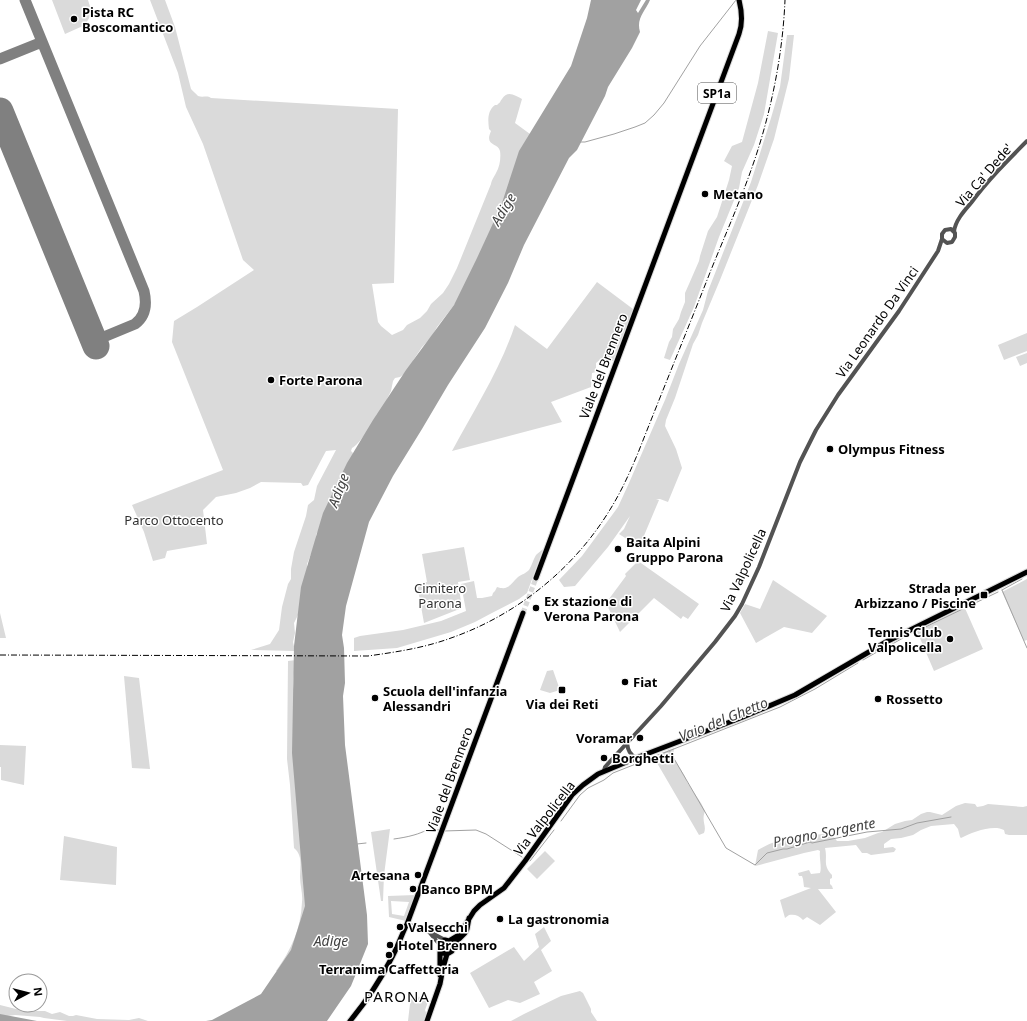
<svg xmlns="http://www.w3.org/2000/svg" width="1027" height="1021" font-family="'Noto Sans',sans-serif">
  <style>
    .green { fill: #dadada; fill-rule: evenodd }
    .water { fill: #a1a1a1 }
    .lines { fill: none; stroke-linecap: round; stroke-linejoin: round }
    .stream { stroke: #a1a1a1; stroke-width: 1 }
    .taxiway { stroke: #808080; stroke-width: 11 }
    .runway { stroke: #808080; stroke-width: 27 }
    .major-tunnel { stroke: #d9d9d9; stroke-width: 5; stroke-dasharray: 5 2.5; stroke-linecap: butt }
    .major-casing { stroke: #dbdbdb; stroke-width: 7 }
    .minor { stroke: #535353; stroke-width: 4 }
    .major { stroke: #000; stroke-width: 5 }
    .rail { stroke: #000; stroke-width: 1; stroke-dasharray: 6 2 1 2; stroke-linecap: butt }
    .poi-dot { fill: #000; stroke: #fff; stroke-width: 1.5 }
    .labels { text-anchor: middle; dominant-baseline: central; stroke-width: 3; stroke-linejoin: round; paint-order: stroke }
    .shield { fill: #fff; stroke: #4c4c4c; stroke-width: 1 }
    .shield-label { font-size: 12px; font-weight: bold; fill: #000 }
    .poi-label { font-size: 13px; font-weight: bold; fill: #000; stroke: #fff; text-anchor: start }
    .street-label { font-size: 13px; fill: #000; stroke: #fff }
    .park-label { font-size: 13px; fill: #313131; stroke: #fff }
    .water-label { font-size: 14px; font-style: italic; fill: #424242; stroke: #fff }
    .quarter-label { font-size: 15px; letter-spacing: 1px; fill: #000; stroke: #fff }
  </style>
  <rect width="100%" height="100%" fill="#fff"/>
  <path class="green" d="M52,0H88L92,13L85,25L65,34Z
    M150,0H165L175,27L191,89C193,91 196,94 198,96C203,98 207,95 211,98L398,109L394,283L372,284L378,322L381,326L392,335L403,330L407,325L420,318L427,311L431,304L443,293L449,284L457,268L491,184C492,179 494,177 496,173C500,167 501,157 500,151C498,142 484,147 491,131L489,129C488,121 487,111 495,105C496,105 498,105 498,104C501,102 500,101 502,99C507,90 515,95 522,99L515,123L530,134L514,175L465,291L437,327L432,336L424,345L422,347L414,359L409,370L400,377L395,378L393,381L391,391L387,399L386,408L377,414C374,422 359,445 352,448L351,451L355,455L321,528C315,534 316,535 316,543C317,546 315,550 315,553L311,554L307,564V577L301,609L294,623L295,633L293,642L295,651L251,650L270,644L279,630L282,607L288,584L291,579V569L294,552L306,516L308,505L314,500L317,486L336,450L326,451L308,485L303,486L301,483L261,482L250,488L236,493L216,497L203,510L207,544L167,551L165,558L153,561L144,532L132,505L223,470L172,342L174,321L197,307L254,270L243,260L203,144L186,107L178,73Z
    M768,31L778,33L764,114L754,145L742,172L739,188L719,237L694,307L670,360L664,358L669,342L672,337L673,329L679,319L681,312L685,302V293L689,284L699,261L700,256L708,231L717,217L729,180L732,166L724,161L732,146L742,142L758,83Z
    M787,35H794L789,79L774,139L758,185L720,280L702,323L698,335L693,344L675,398L666,420L665,426L676,449L682,468L668,502L660,499H656L659,500L643,538L633,543L619,534L624,529L630,516L608,547L575,586L564,587L559,580L582,556L618,507L629,483L665,400L679,364L703,310L708,291L751,182L771,118L780,87Z
    M597,282L633,309L613,361L608,360L607,358H602L596,363V372L592,373L591,387L551,402L562,422L452,451C474,410 500,370 515,325L547,349Z
    M1027,333V351L1004,360L998,345Z
    M1027,353V363L1020,366L1016,357Z
    M464,547L470,580L458,582L462,608L424,623L417,584L427,582L422,554Z
    M543,549L527,593L519,599L490,614L475,622L451,632L397,648L354,651V638L360,636L403,630L441,621L466,611L461,584L474,581L477,598H482L492,596L493,593L495,591L497,587C509,591 510,584 518,577C522,574 525,574 529,570C532,565 533,560 536,555C538,553 541,551 543,549Z
    M638,561L699,604L688,619L683,616L681,619L654,598L620,632L606,603L626,576L625,574Z
    M1027,579V640L1024,641L1002,592Z
    M773,580L827,616L812,633L784,627L756,643L740,613L745,604L760,609Z
    M964,606L983,649L934,671L916,629Z
    M0,613L6,638H0Z
    M296,660C295,668 292,683 294,689L306,870L305,923L281,971H276C291,950 301,929 302,902C303,894 300,885 300,877C300,867 303,855 294,848L290,785L287,759L288,661Z
    M553,670L560,690L550,693L540,690L547,671Z
    M124,676L139,678L150,769L132,768Z
    M0,745L26,746L24,785L1,780V767H0Z
    M674,748C674,751 673,753 673,755C675,764 685,773 687,782L701,803L705,811C701,822 707,825 704,833L699,835L653,756Z
    M965,803L975,804L977,807L983,806L988,804L1023,807L1027,806V835H1009L1005,834L1004,830C994,824 971,832 961,838L960,837L958,829L954,824L931,826L921,830L913,835L901,838L891,839L884,844V848L893,847L896,849L894,852L871,855L867,853H862L856,845L825,848C828,860 822,864 832,875V878L830,879V884L832,886L833,889H818L836,912L820,925L807,917L803,920C799,915 794,914 789,915L785,918L780,900L811,888L804,887L803,879L802,876H799L798,873L809,870L811,874L820,873C822,868 819,858 820,851L818,850C797,854 776,861 755,866L758,850C763,847 767,845 772,843C778,841 784,841 791,840C805,838 819,831 833,836L837,841H848L865,838L878,833L882,832L895,824L905,821L912,820L921,814L927,812H930L942,815L956,806Z
    M390,829L384,875L383,901H381L371,832Z
    M64,836L117,847L116,885L60,880Z
    M545,851L555,861L537,879L527,869Z
    M415,895L406,921L389,917L388,896ZM391,901L409,902L404,916L392,914Z
    M544,927L551,941L541,950L552,971L534,982L540,994L520,1003L508,1000L489,1008L470,973L514,947L524,961L539,947L535,934Z
    M580,991L583,993L591,1009V1012L597,1021H511L524,1014L561,996Z
    M411,995L429,999L425,1010L427,1015L425,1021H408Z
    M0,1005L16,1009L23,1008L35,1011H45L52,1014L60,1012L69,1016H73L76,1015L97,1019L129,1020L139,1018L148,1021H67L44,1018L40,1017L15,1015L7,1016L0,1015Z"/>
  <path class="water" d="M591,0H641L636,10L638,13L646,0H650C645,12 636,18 640,32L632,48L608,87L605,96L577,150L569,158L524,245L508,283L485,328L448,385L422,429L393,476L369,522L346,606L342,635L344,648L345,683L343,696L345,745L367,915L368,944L351,986L327,1021H206L212,1020L261,994L291,950L305,906L292,753L294,646L301,587L323,513L347,463L373,420L406,370L454,305L477,258L501,206L519,151L571,66L587,18Z
    M0,1014L37,1021H40H0Z"/>
  <g class="lines">
    <path class="stream" d="M580,142H585L614,134L635,127L645,123L654,115L664,103L700,46L736,0
      M1002,590L1027,648
      M1002,590L1022,579
      M917,631L998,592
      M887,647L903,638
      M863,660L877,652
      M669,750L726,848L755,865L767,853L783,849H787L810,842L812,843L867,832L901,829L917,823L951,817
      M561,821L580,795L588,788L604,780L613,773L780,707L815,689L858,663
      M444,831L476,830L486,834L522,857
      M394,839C401,838 407,837 414,835C425,832 427,828 439,830
      M357,844L366,843
      M530,861L554,830
      M410,996L417,999L428,1000L430,1003"/>
    <path class="taxiway" d="M25,0L144,291C147,304 146,316 135,324L94,341
      M0,59L42,42"/>
    <path class="runway" d="M0,111L96,346"/>
    <path class="major-tunnel" d="M523,613L536,578"/>
    <g class="major-casing">
      <path id="major" d="M536,578L739,34C743,23 742,12 739,0
        M469,918L467,929L465,933L456,942L452,951L447,954L443,953L440,948L441,942L445,940L449,941L459,935L474,911L480,905L504,888L525,861L572,795L583,785L598,774L636,758L743,717L795,695L886,642L1027,572
        M440,975V950
        M350,1021C365,1003 379,982 390,961C397,949 401,936 407,924L523,613
        M427,1021L440,984L443,968L447,954"/>
    </g>
    <path class="minor" d="M954,232C955,221 964,211 971,203C988,180 1007,161 1027,141
      M627,743C628,751 630,754 636,758
      M604,771L605,767L661,706L715,642L735,616L742,604L759,567L800,462L816,430L838,395L899,311L938,251L942,239V234L945,230L951,229L955,233V237L952,242L947,243L942,239
      M407,924L430,932L445,940
      M430,933L440,945"/>
    <use href="#major" class="major"/>
    <path class="rail" d="M0,655L368,656C396,652 424,648 451,638C517,615 575,568 611,508C622,490 630,472 638,453C662,392 687,331 711,270C728,228 747,186 760,143C774,97 783,48 785,0"/>
  </g>
  <g class="poi-dot">
    <circle cx="74" cy="19" r="4"/>
    <circle cx="705" cy="194" r="4"/>
    <circle cx="271" cy="380" r="4"/>
    <circle cx="830" cy="449" r="4"/>
    <circle cx="618" cy="549" r="4"/>
    <rect x="980" y="591" width="8" height="8" rx="2"/>
    <circle cx="536" cy="608" r="4"/>
    <circle cx="950" cy="639" r="4"/>
    <circle cx="625" cy="682" r="4"/>
    <rect x="558" y="686" width="8" height="8" rx="2"/>
    <circle cx="375" cy="698" r="4"/>
    <circle cx="878" cy="699" r="4"/>
    <circle cx="640" cy="738" r="4"/>
    <circle cx="604" cy="758" r="4"/>
    <circle cx="418" cy="875" r="4"/>
    <circle cx="413" cy="889" r="4"/>
    <circle cx="500" cy="919" r="4"/>
    <circle cx="400" cy="927" r="4"/>
    <circle cx="390" cy="945" r="4"/>
    <circle cx="389" cy="955" r="4"/>
  </g>
  <g class="labels">
    <rect class="shield" x="698" y="83" width="38" height="20" rx="3"/>
    <g class="shield-label">
      <text x="717" y="93">SP1a</text>
    </g>
    <g class="poi-label">
      <text x="82" y="12">Pista RC<tspan x="82" dy="15">Boscomantico</tspan></text>
      <text x="713" y="194">Metano</text>
      <text x="279" y="380">Forte Parona</text>
      <text x="838" y="449">Olympus Fitness</text>
      <text x="626" y="542">Baita Alpini<tspan x="626" dy="15">Gruppo Parona</tspan></text>
      <text x="976" y="588" text-anchor="end">Strada per<tspan x="976" dy="15">Arbizzano / Piscine</tspan></text>
      <text x="544" y="601">Ex stazione di<tspan x="544" dy="15">Verona Parona</tspan></text>
      <text x="942" y="632" text-anchor="end">Tennis Club<tspan x="942" dy="15">Valpolicella</tspan></text>
      <text x="633" y="682">Fiat</text>
      <text x="383" y="691">Scuola dell'infanzia<tspan x="383" dy="15">Alessandri</tspan></text>
      <text x="886" y="699">Rossetto</text>
      <text x="562" y="704" text-anchor="middle">Via dei Reti</text>
      <text x="632" y="738" text-anchor="end">Voramar</text>
      <text x="612" y="758">Borghetti</text>
      <text x="410" y="875" text-anchor="end">Artesana</text>
      <text x="421" y="889">Banco BPM</text>
      <text x="508" y="919">La gastronomia</text>
      <text x="408" y="927">Valsecchi</text>
      <text x="398" y="945">Hotel Brennero</text>
      <text x="389" y="969" text-anchor="middle">Terranima Caffetteria</text>
    </g>
    <g class="street-label">
      <text transform="translate(984 175) rotate(-49)">Via Ca' Dede'</text>
      <text transform="translate(877 322) rotate(-55)">Via Leonardo Da Vinci</text>
      <text transform="translate(603 366) rotate(-69)">Viale del Brennero</text>
      <text transform="translate(743 570) rotate(-65)">Via Valpolicella</text>
      <text transform="translate(449 780) rotate(-70)">Viale del Brennero</text>
      <text transform="translate(544 818) rotate(-52)">Via Valpolicella</text>
    </g>
    <g class="park-label">
      <text x="174" y="520">Parco Ottocento</text>
      <text x="440" y="588">Cimitero<tspan x="440" dy="15">Parona</tspan></text>
    </g>
    <g class="water-label">
      <text transform="translate(503 209) rotate(-59)">Adige</text>
      <text transform="translate(338 490) rotate(-69)">Adige</text>
      <text transform="translate(723 719) rotate(-22)">Vaio del Ghetto</text>
      <text transform="translate(824 832) rotate(-11)">Progno Sorgente</text>
      <text x="331" y="940">Adige</text>
    </g>
    <g class="quarter-label">
      <text x="397" y="996">PARONA</text>
    </g>
  </g>
  <g transform="translate(28 993) rotate(83)"><circle r="19" fill="#ffffff" stroke="#999999"/>
  <path d="M0-3L7 15L0 10L-7 15Z" fill="#000000"/>
  <text y="-6" font-size="11" font-weight="bold" text-anchor="middle" fill="#000000">N</text>
  </g>
</svg>
